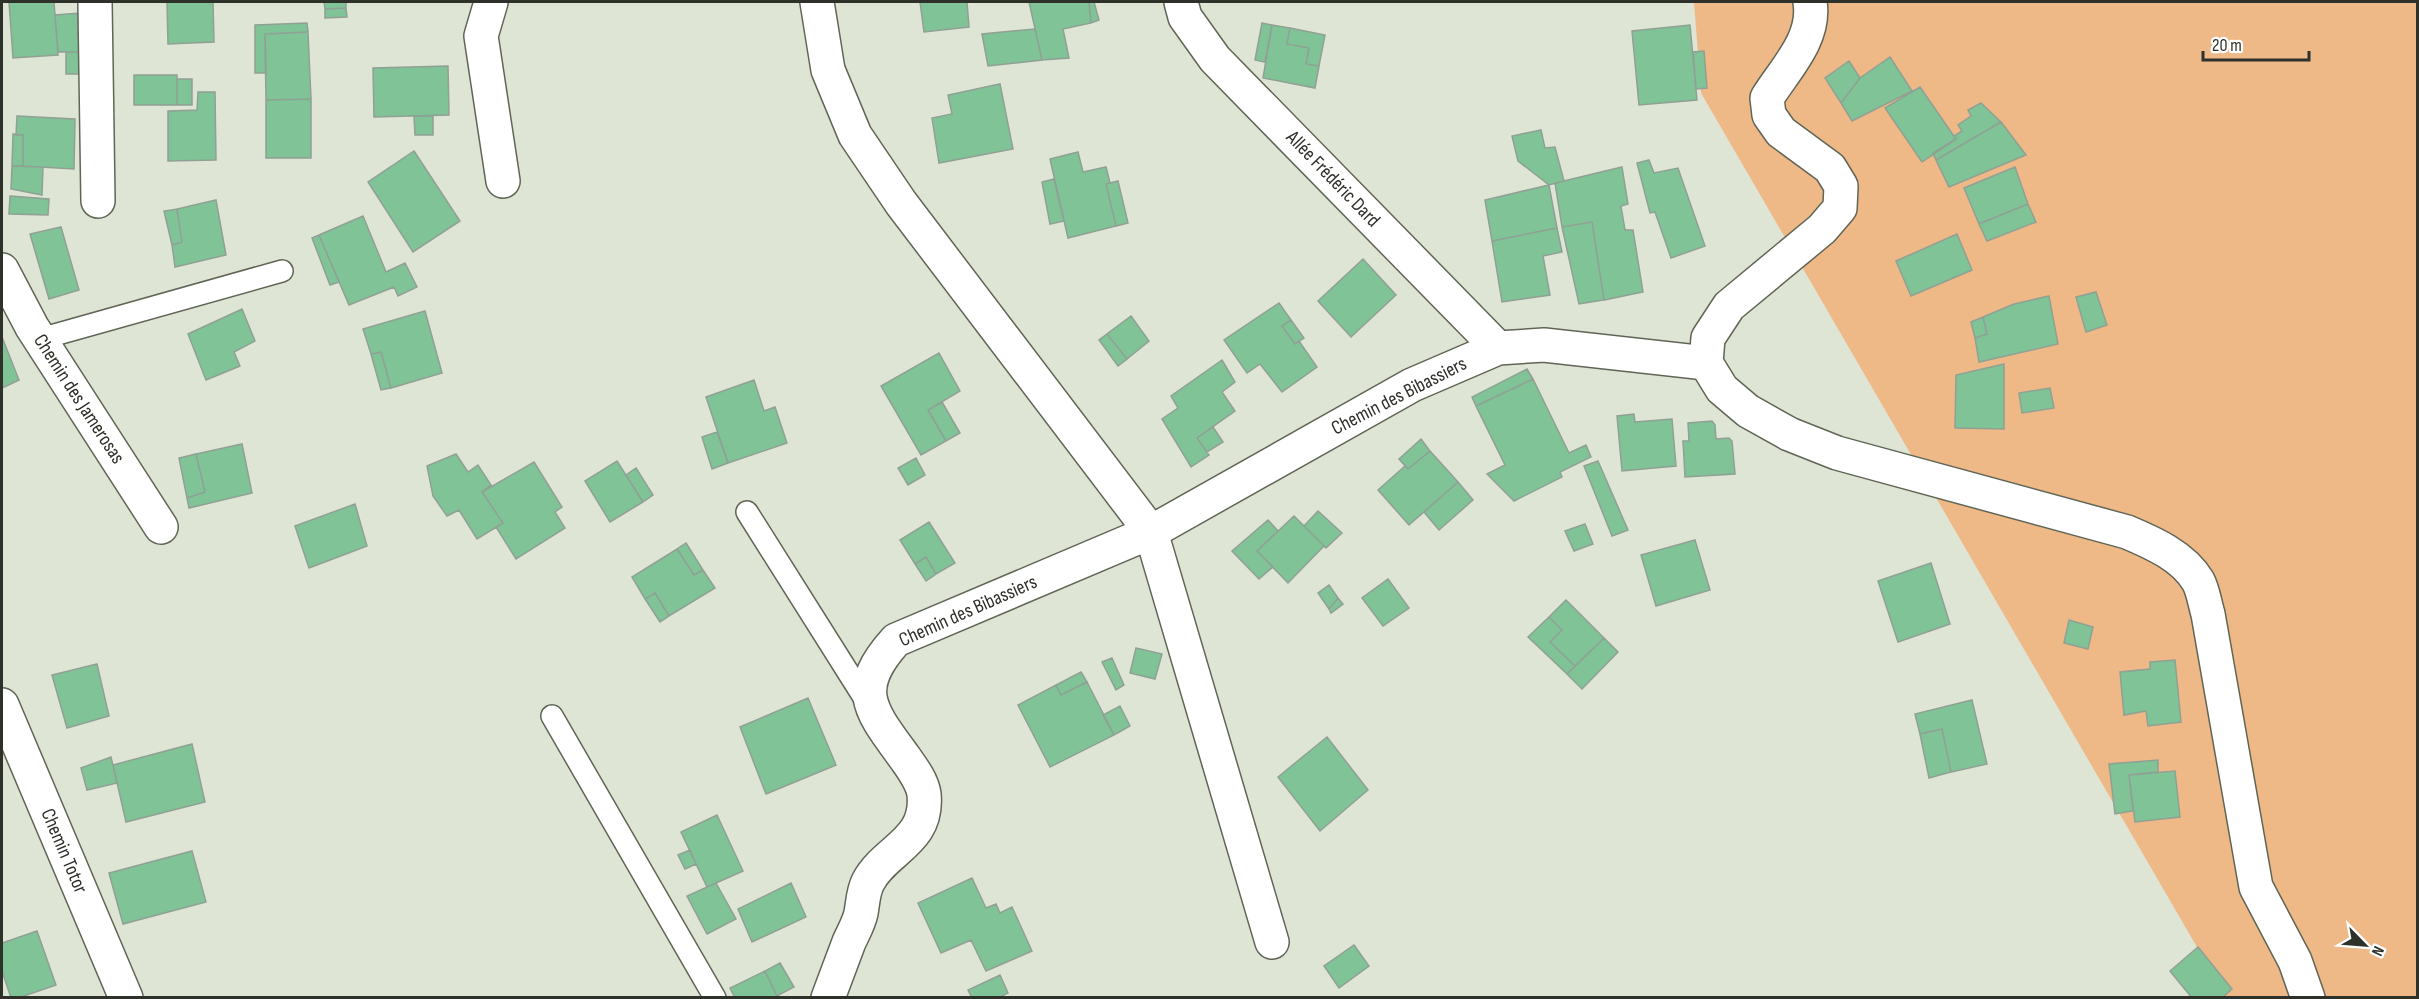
<svg xmlns="http://www.w3.org/2000/svg" width="2419" height="999" font-family="'Sofia Sans Condensed',sans-serif">
  <style>
    .green { fill: #eeb887 }
    .building { fill: #7fc396; stroke: #90a095; stroke-width: 1.5 }
    .lines { fill: none; stroke-linecap: round; stroke-linejoin: round }
    .lane-casing { stroke: #606556; stroke-width: 24 }
    .street-casing { stroke: #606556; stroke-width: 36 }
    .secondary-casing { stroke: #606556; stroke-width: 36 }
    .lane { stroke: #fff; stroke-width: 21 }
    .street { stroke: #fff; stroke-width: 33 }
    .secondary { stroke: #fff; stroke-width: 33 }
    .labels { text-anchor: middle; dominant-baseline: central; stroke-width: 6; stroke-linejoin: round; paint-order: stroke }
    .street-label { font-size: 20px; fill: #2e312a; stroke: #fff }
  </style>
  <rect width="100%" height="100%" fill="#dfe5d4"/>
  <path class="green" d="M1694,2H2417V997H2226L1701,93Z"/>
  <path class="building" d="M9,2H54L58,55L13,58Z
    M167,2H213L214,42L168,44Z
    M324,2H346V8L325,9Z
    M920,2H967L969,27L924,32Z
    M1029,2H1089L1091,23L1063,29L1069,58L1042,60Z
    M1089,2H1094L1099,20L1091,23Z
    M346,8L347,17L325,18V9Z
    M80,13L83,52H58L55,15Z
    M307,23L308,32L265,34L266,73H255V25Z
    M1262,23L1272,25L1265,62L1255,60Z
    M1272,25L1290,28L1287,44L1309,48L1306,64L1319,66L1315,88L1263,78Z
    M1690,25L1697,100L1639,105L1632,31Z
    M1290,28L1325,35L1319,66L1306,64L1309,48L1287,44Z
    M1035,29L1042,60L988,66L982,34Z
    M308,32L311,99L266,100L265,34Z
    M1704,51L1707,88L1696,89L1693,52Z
    M66,52H85V74H66Z
    M1890,57L1912,91L1852,121L1841,103L1860,78Z
    M1849,61L1860,78L1841,103L1825,78Z
    M448,66L449,115L374,117L373,68Z
    M134,75H177V105H134Z
    M177,79H192V105H177Z
    M1000,84L1013,149L939,163L932,118L952,114L948,95Z
    M1920,87L1956,139L1922,162L1885,108Z
    M198,92H215L216,160L168,161V111L197,110Z
    M311,99V158H266V100Z
    M1981,103L2001,122L1936,160L1933,153L1956,139L1954,136L1962,131L1958,125L1971,116L1968,110Z
    M17,116L75,119L74,169L23,166V135H16Z
    M414,116H433V135H415Z
    M2001,122L2026,155L1949,187L1936,160Z
    M1541,130L1545,148L1555,147L1564,181L1549,185L1518,161L1512,136Z
    M13,134L23,135V166H12Z
    M414,151L460,221L413,252L368,182Z
    M1078,152L1083,172L1106,167L1110,183L1106,184L1116,226L1068,238L1050,159Z
    M1649,160L1654,173L1678,168L1705,246L1671,258L1655,212L1650,213L1637,163Z
    M12,166L43,167L42,195L11,189Z
    M1622,167L1628,204L1621,206L1625,230H1633L1643,292L1604,300L1592,222L1562,227L1555,183Z
    M2015,167L2028,204L1979,224L1964,188Z
    M1054,179L1064,221L1050,224L1042,182Z
    M1118,181L1128,223L1116,226L1106,184Z
    M1549,185L1557,228L1492,241L1485,200Z
    M10,196L49,199L48,215L9,214Z
    M216,200L226,255L175,267L172,245L182,242L177,209Z
    M2028,204L2036,222L1987,241L1979,224Z
    M177,209L182,242L172,245L164,211Z
    M363,216L386,272L405,263L417,287L398,296L394,287L349,305L319,235Z
    M1592,222L1604,300L1579,304L1562,227Z
    M61,227L79,290L49,299L30,234Z
    M1557,228L1562,252L1543,256L1550,295L1502,302L1492,241Z
    M1957,234L1972,270L1911,296L1896,261Z
    M319,235L339,282L330,285L312,238Z
    M1363,259L1396,295L1351,337L1318,301Z
    M2096,292L2107,325L2086,332L2076,297Z
    M2049,296L2058,344L1979,362L1975,338L1987,334L1983,317L2014,304Z
    M1279,303L1291,320L1282,326L1295,344L1299,341L1317,367L1282,392L1260,364L1247,373L1224,340Z
    M242,309L255,341L234,352L240,366L206,380L188,334Z
    M425,311L442,373L391,388L381,352L371,354L363,329Z
    M1131,316L1149,341L1127,359L1107,334Z
    M1983,317L1987,334L1975,338L1971,322Z
    M1291,320L1304,338L1295,344L1282,326Z
    M1107,334L1127,359L1118,366L1099,340Z
    M2,337L19,380L2,388Z
    M381,352L391,388L381,390L371,354Z
    M939,353L960,391L928,410L946,441L921,455L881,386Z
    M1222,360L1235,382L1222,392L1235,411L1197,438L1209,455L1191,467L1162,419L1178,408L1171,396Z
    M2004,364V429L1955,428L1956,375Z
    M1527,369L1533,379L1476,406L1472,397Z
    M1533,379L1569,453L1586,445L1591,457L1560,472L1562,477L1514,501L1487,474L1505,465L1476,406Z
    M754,380L764,411L775,407L787,443L728,463L706,397Z
    M2050,388L2054,408L2022,413L2019,393Z
    M942,402L960,433L946,441L928,410Z
    M1634,414L1635,422L1672,419L1676,466L1622,471L1617,416Z
    M1712,421L1715,425L1716,439L1729,438L1732,441L1735,474L1685,477L1683,441H1689L1688,423Z
    M1213,427L1223,442L1207,452L1197,438Z
    M717,432L728,463L712,469L702,437Z
    M1421,439L1430,451L1408,469L1399,459Z
    M242,444L252,493L189,508L187,498L205,492L196,454Z
    M1430,451L1458,482L1409,525L1378,490L1405,466L1408,469Z
    M196,454L205,492L187,498L179,458Z
    M456,454L468,472L478,465L491,485L482,492L503,523L477,539L459,510L447,516L433,496L427,466Z
    M916,458L925,475L908,485L898,468Z
    M617,461L643,502L610,522L585,481Z
    M1598,461L1628,530L1612,536L1584,466Z
    M534,462L562,507L555,512L565,528L516,559L496,527L503,523L482,492Z
    M636,468L653,495L643,502L626,475Z
    M1458,482L1473,500L1439,530L1424,512Z
    M355,504L367,546L309,568L295,526Z
    M1318,511L1342,533L1326,548L1304,526Z
    M1294,516L1324,546L1288,583L1257,551Z
    M1268,520L1278,531L1257,551L1273,567L1259,579L1232,551Z
    M929,522L955,563L936,574L926,557L915,564L900,540Z
    M1585,524L1593,544L1574,551L1565,531Z
    M1695,540L1710,590L1656,606L1641,555Z
    M686,543L703,570L694,575L677,549Z
    M677,549L694,575L703,570L715,588L669,616L655,593L645,599L632,577Z
    M926,557L936,574L926,581L915,564Z
    M1931,563L1950,624L1898,642L1878,581Z
    M1388,579L1409,608L1383,626L1362,598Z
    M1329,585L1338,598L1329,609L1318,593Z
    M655,593L669,616L660,622L645,599Z
    M1338,598L1343,604L1331,613L1329,609Z
    M1566,600L1604,638L1575,666L1550,642L1562,630L1549,617Z
    M1549,617L1562,630L1550,642L1575,666L1567,674L1528,637Z
    M2069,620L2093,627L2088,649L2064,643Z
    M1604,638L1618,652L1582,689L1567,674Z
    M1136,648L1162,654L1155,679L1130,673Z
    M1112,658L1124,685L1116,690L1102,662Z
    M2175,660L2181,722L2148,726L2146,711L2124,715L2120,672L2150,669V662Z
    M97,664L109,716L67,728L52,675Z
    M1081,672L1087,682L1061,695L1056,685Z
    M1087,682L1114,735L1050,767L1018,705L1056,685L1061,695Z
    M808,698L836,765L766,794L740,727Z
    M1972,700L1987,764L1951,772L1942,729L1920,734L1915,714Z
    M1120,706L1130,726L1114,735L1103,715Z
    M1942,729L1951,772L1929,778L1920,734Z
    M1327,737L1368,790L1320,831L1278,777Z
    M192,744L205,802L126,822L113,765Z
    M111,757L117,783L87,790L81,768Z
    M2158,760V772L2129,775L2133,811L2115,814L2109,764Z
    M2175,771L2180,817L2135,822L2129,775Z
    M717,815L743,871L707,887L681,832Z
    M690,850L696,864L685,869L678,855Z
    M192,851L206,902L123,924L109,873Z
    M972,878L986,908L996,904L1000,913L1012,907L1032,951L986,971L971,940L941,953L918,903Z
    M716,883L736,919L707,934L687,896Z
    M791,883L806,917L752,942L738,909Z
    M37,931L56,985L18,998H11L2,971V943Z
    M1354,945L1369,966L1339,988L1324,966Z
    M2198,947L2232,989L2222,998H2192L2170,971Z
    M780,963L794,987L777,996L765,971Z
    M765,971L778,998H735L730,988Z
    M1000,975L1008,993L998,998H972L968,990Z"/>
  <g class="lines">
    <g class="lane-casing">
      <path id="lane" d="M40,339L282,271
        M747,512L870,707
        M552,716L715,998"/>
    </g>
    <g class="street-casing">
      <path id="street" d="M95,2L98,201
        M491,2L481,36L503,181
        M817,2L828,70L855,135L901,203L1151,532L1272,942
        M1181,2L1185,17L1215,59L1498,348
        M2,270L32,327L161,527
        M2,705L126,998
        M828,998C835,979 842,961 849,942C853,933 859,923 861,913C863,902 863,892 868,882C885,849 929,842 924,794C922,781 912,768 905,758C870,710 851,690 896,640L1151,532L1412,385L1498,348L1544,345L1706,363"/>
    </g>
    <g class="secondary-casing">
      <path id="secondary" d="M1810,2C1816,39 1785,69 1767,98L1769,115L1781,132L1830,168L1841,186L1840,208L1822,229L1729,306L1708,338L1706,363L1722,389L1748,411L1789,434L1837,453L2127,532C2153,543 2183,556 2198,581C2203,590 2205,604 2208,614L2256,887L2295,961L2308,998"/>
    </g>
    <use href="#lane" class="lane"/>
    <use href="#street" class="street"/>
    <use href="#secondary" class="secondary"/>
  </g>
  <g class="labels">
    <g class="street-label">
      <text transform="translate(1333 179) rotate(46)">Allée Frédéric Dard</text>
      <text transform="translate(1399 396) rotate(-27)">Chemin des Bibassiers</text>
      <text transform="translate(79 399) rotate(57)">Chemin des Jamerosas</text>
      <text transform="translate(968 611) rotate(-24)">Chemin des Bibassiers</text>
      <text transform="translate(64 851) rotate(67)">Chemin Totor</text>
    </g>
  </g>
  <rect width="2419" height="999" fill="none" stroke="#2e312a" stroke-width="6"/>
  <g transform="translate(2365 945) rotate(115)" stroke="#ffffff" stroke-width="4.5" paint-order="stroke">
  <path d="M0-4.5L10 22L0 15L-10 22Z" fill="#2e312a"/>
  <text y="-9" font-size="16" font-weight="bold" text-anchor="middle" fill="#2e312a">N</text>
  </g>
  <path d="M2203 51v9h106v-9" fill="none" stroke="#2e312a" stroke-width="3"/>
  <text x="2212" y="51" font-size="18" fill="#2e312a" stroke="#ffffff" stroke-width="4.5" paint-order="stroke">20 m</text>
</svg>
